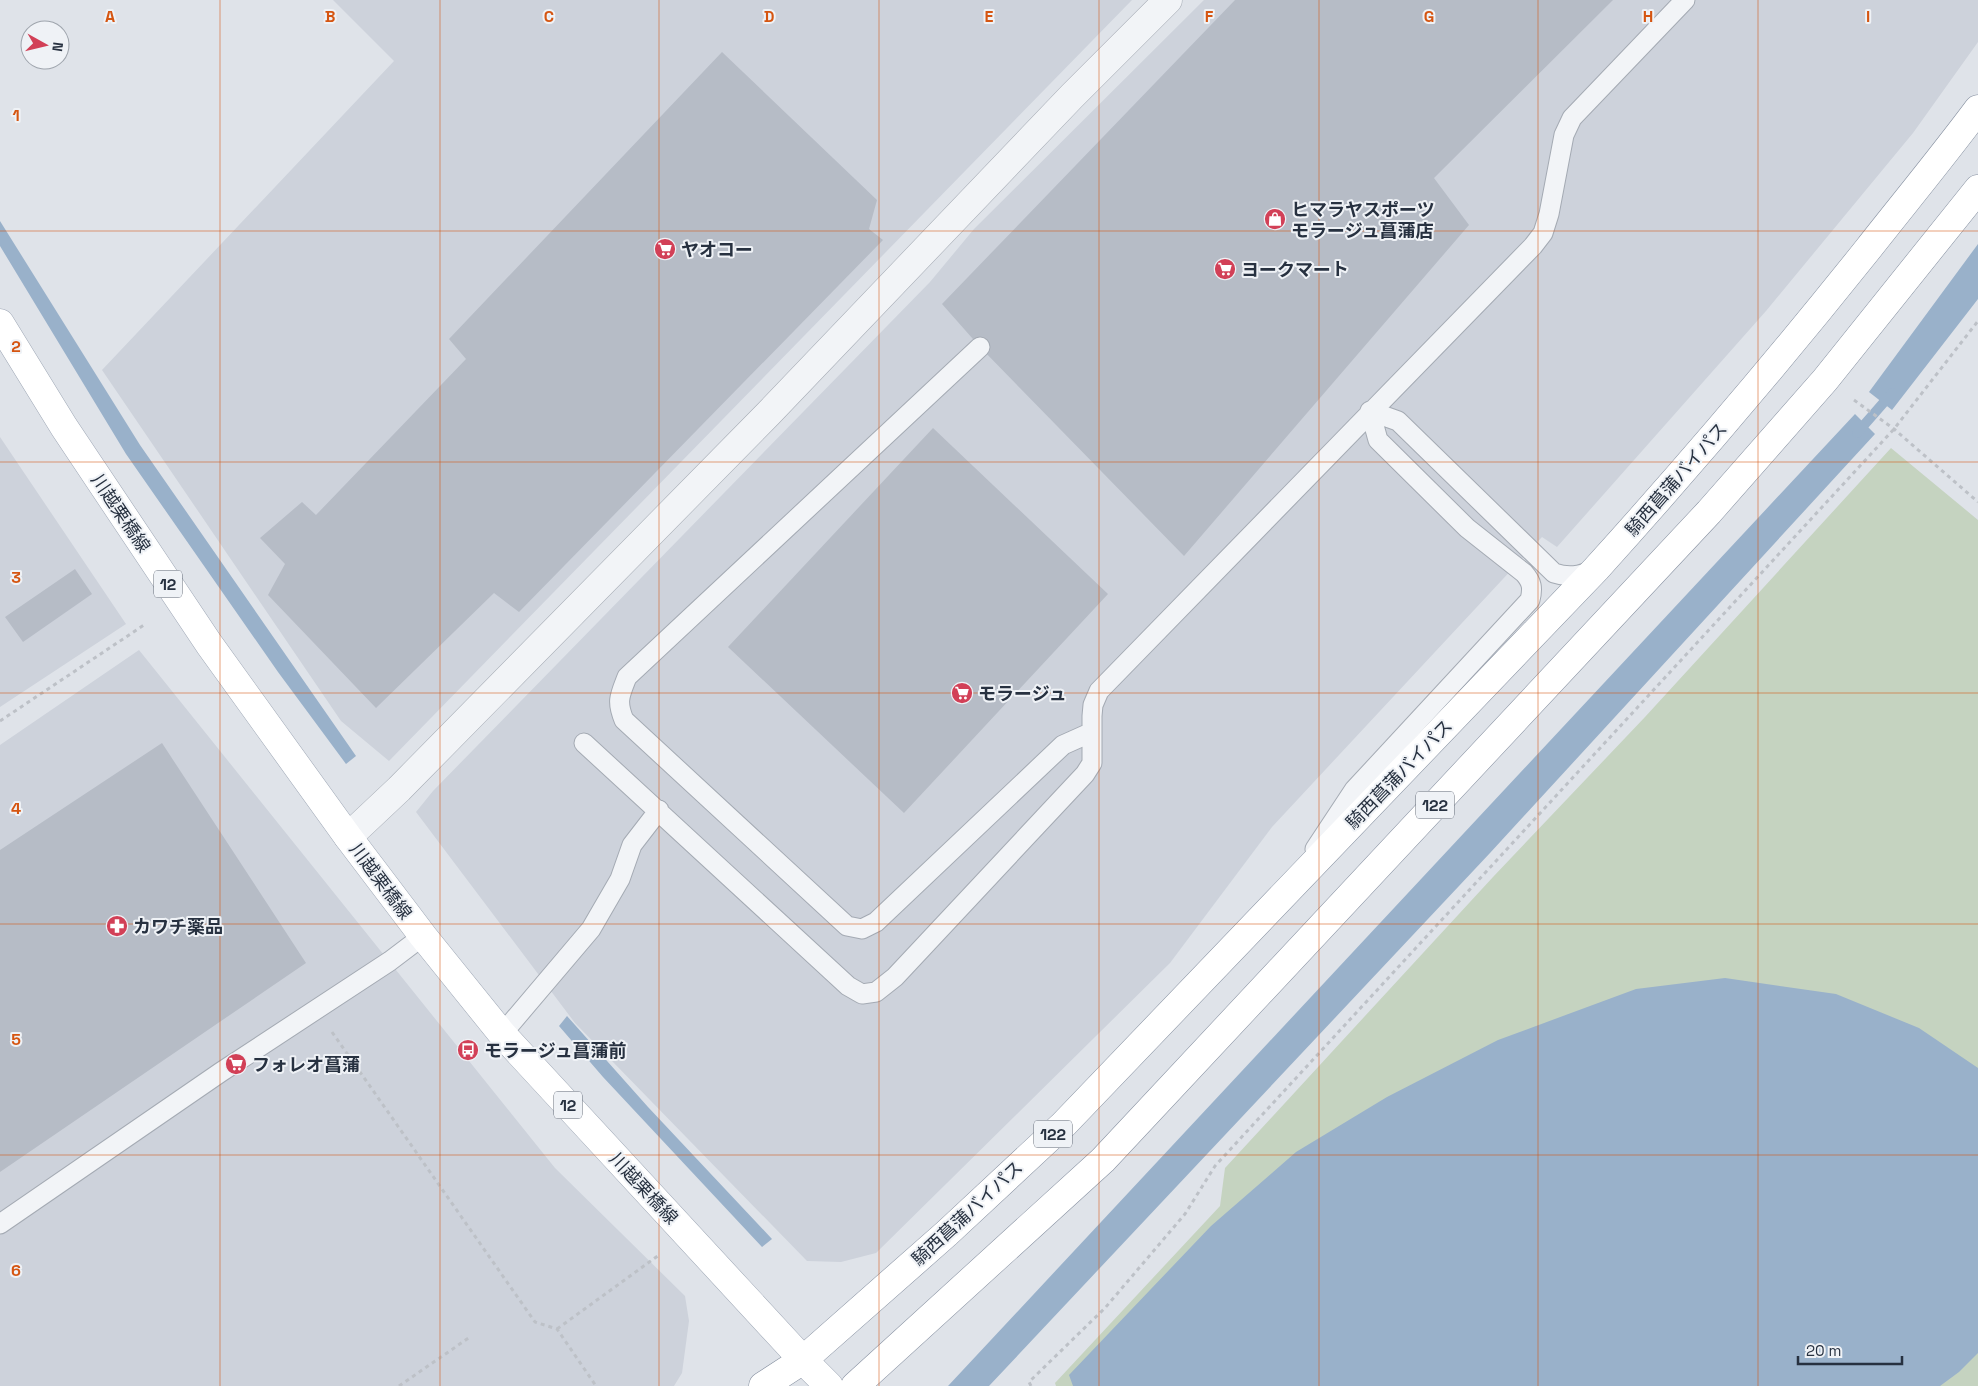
<svg xmlns="http://www.w3.org/2000/svg" width="1978" height="1386" font-family="'Space Grotesk','Noto Sans JP',sans-serif">
  <style>
    .built { fill: #cdd2db }
    .green { fill: #c5d3c0 }
    .water { fill: #99b1ca }
    .lines { fill: none; stroke-linecap: round; stroke-linejoin: round }
    .stream { stroke: #99b1ca; stroke-width: 10 }
    .building { fill: #b6bcc6 }
    .service-casing { stroke: #a4aab3; stroke-width: 21 }
    .tertiary-casing { stroke: #a4aab3; stroke-width: 29 }
    .primary-casing { stroke: #9ea7b5; stroke-width: 29 }
    .trunk-casing { stroke: #8690a0; stroke-width: 29 }
    .path { stroke: #bdc1c7; stroke-width: 3; stroke-dasharray: 4 4; stroke-linecap: butt }
    .service { stroke: #f2f4f7; stroke-width: 19 }
    .tertiary { stroke: #f2f4f7; stroke-width: 28 }
    .primary { stroke: #fff; stroke-width: 28 }
    .trunk { stroke: #fff; stroke-width: 28 }
    .grid { fill: none; stroke: #d55511; stroke-width: 1; stroke-opacity: 0.55 }
    .labels { text-anchor: middle; dominant-baseline: central; stroke-width: 4; stroke-linejoin: round; paint-order: stroke }
    .shield { fill: #eff2f6; stroke: #636b77; stroke-width: 1 }
    .shield-label { font-size: 16px; font-weight: bold; fill: #273140 }
    .poi-label { font-size: 18px; font-weight: bold; fill: #273140; stroke: #eff2f6; text-anchor: start }
    .street-label { font-size: 18px; fill: #273140; stroke: #eff2f6 }
    .grid-label { font-size: 16px; text-anchor: middle; font-weight: bold; fill: #d55511; stroke: #eff2f6; stroke-width: 4; stroke-linejoin: round; paint-order: stroke }
  </style>
  <rect width="100%" height="100%" fill="#dfe3e9"/>
  <path class="built" d="M333,0H1132L389,761L341,721L102,370L394,61Z
    M1204,0H1978V42L1913,133L1766,311L1557,547L1542,537L1272,827L1170,963L876,1253L841,1262L807,1261L575,1023L416,812L433,791L930,282L974,229Z
    M0,437L126,624L0,707Z
    M139,650L555,1168L685,1296L689,1321L682,1373L674,1386H0V745Z"/>
  <path class="green" d="M1891,448L1978,520V1386H1056L1055,1383L1220,1206L1225,1168L1493,877L1645,717Z"/>
  <path class="water" d="M0,221L140,445L356,756L346,764L278,672L126,454L0,246Z
    M1978,244V299L1892,410L1869,392Z
    M1855,414L1875,434L1490,853L989,1386H948Z
    M1725,978L1836,994L1919,1028L1978,1068V1353L1959,1372L1940,1386H1073L1069,1375L1211,1226L1296,1152L1387,1097L1498,1040L1636,989Z
    M567,1016L648,1107L772,1239L762,1247L603,1077L559,1026Z"/>
  <g class="lines">
    <path class="stream" d="M1857,433L1892,393"/>
  </g>
  <path class="building" d="M1235,0H1613L1434,178L1469,225L1184,556L980,347L942,304Z
    M722,52L877,200L869,229L883,240L519,612L494,593L376,708L268,595L285,564L260,538L302,502L316,515L466,359L449,339Z
    M933,428L1108,594L904,813L728,647Z
    M75,569L92,594L23,642L5,617Z
    M162,743L306,963L0,1172V850Z"/>
  <g class="lines">
    <g class="service-casing">
      <path id="service" d="M980,347L627,677C620,695 616,701 624,720L847,926L862,929L876,922L1063,745L1092,732
        M1370,411L1398,421L1554,573C1569,578 1579,576 1594,570
        M584,743L848,986L862,994L876,992L895,977L1085,774L1092,763V716L1093,705L1099,691L1533,246L1543,233L1549,214L1564,135L1572,118L1685,0
        M1315,849L1354,790L1530,600C1533,588 1532,582 1524,573L1467,528L1378,440L1370,411
        M502,1034L591,929L620,879L632,845L659,810
        M0,1224L221,1072L390,961L423,936"/>
    </g>
    <g class="tertiary-casing">
      <path id="tertiary" d="M348,837L399,789L768,414L1072,96L1168,0"/>
    </g>
    <g class="primary-casing">
      <path id="primary" d="M0,323L64,427L209,644L348,837L423,936L502,1034L803,1360L829,1386"/>
    </g>
    <g class="trunk-casing">
      <path id="trunk" d="M763,1386L803,1360L947,1233L1064,1124L1596,569C1690,465 1781,358 1868,249C1905,202 1943,156 1978,109
        M855,1386L1103,1160L1709,512L1825,380L1978,189"/>
    </g>
    <path class="path" d="M1854,400L1894,429L1978,502
      M0,721L144,625
      M332,1032L535,1322L557,1329L596,1386
      M557,1329L659,1255
      M399,1386L470,1337
      M1031,1386L1029,1382L1105,1308L1185,1214L1215,1166L1894,429L1978,321"/>
    <use href="#service" class="service"/>
    <use href="#tertiary" class="tertiary"/>
    <use href="#primary" class="primary"/>
    <use href="#trunk" class="trunk"/>
  </g>
  <path class="grid" d="M220,0V1386M440,0V1386M659,0V1386M879,0V1386M1099,0V1386M1319,0V1386M1538,0V1386M1758,0V1386M0,231H1978M0,462H1978M0,693H1978M0,924H1978M0,1155H1978"/>
  <defs>
    <g id="shop-disc" transform="scale(1.125)"><circle r="9.5" fill="#d24057" stroke="#eff2f6"/><path d="M-5-2.5h2.3a2.7 3.5 0 0 1 5.4 0H5L5.5 6h-11ZM-1.5-2.5h3a1.5 2.3 0 0 0-3 0Z" fill="#fff"/></g>
    <g id="supermarket-disc" transform="scale(1.125)"><circle r="9.5" fill="#d24057" stroke="#eff2f6"/><path d="M-6-5.5h2.5l.6 2H6L4.5 2H-2.5L-4.4-4H-6ZM-1.5 3.2a1.3 1.3 0 1 0 .1 0ZM3 3.2a1.3 1.3 0 1 0 .1 0Z" fill="#fff"/></g>
    <g id="pharmacy-disc" transform="scale(1.125)"><circle r="9.5" fill="#d24057" stroke="#eff2f6"/><path d="M-2-6h4v4h4v4h-4v4h-4v-4h-4v-4h4Z" fill="#fff"/></g>
    <g id="bus-disc" transform="scale(1.125)"><circle r="9.5" fill="#d24057" stroke="#eff2f6"/><path d="M-5-6H5V4H4V6H2V4H-2V6H-4V4H-5ZM-3.5-4V0h7V-4ZM-3.5 1.2v1.5H-2V1.2ZM2 1.2v1.5H3.5V1.2Z" fill="#fff"/></g>
  </defs>
  <g fill-rule="evenodd">
    <use href="#shop-disc" x="1275" y="219"/>
    <use href="#supermarket-disc" x="665" y="249"/>
    <use href="#supermarket-disc" x="1225" y="269"/>
    <use href="#supermarket-disc" x="962" y="693"/>
    <use href="#pharmacy-disc" x="117" y="926"/>
    <use href="#bus-disc" x="468" y="1050"/>
    <use href="#supermarket-disc" x="236" y="1064"/>
  </g>
  <g class="labels">
    <g class="shield">
      <rect x="154" y="570.5" width="28" height="27" rx="4"/>
      <rect x="1416" y="791.5" width="38" height="27" rx="4"/>
      <rect x="554" y="1091.5" width="28" height="27" rx="4"/>
      <rect x="1034" y="1120.5" width="38" height="27" rx="4"/>
    </g>
    <g class="shield-label">
      <text x="168" y="584">12</text>
      <text x="1435" y="805">122</text>
      <text x="568" y="1105">12</text>
      <text x="1053" y="1134">122</text>
    </g>
    <g class="poi-label">
      <text x="1291" y="209">ヒマラヤスポーツ<tspan x="1291" dy="21">モラージュ菖蒲店</tspan></text>
      <text x="681" y="249">ヤオコー</text>
      <text x="1241" y="269">ヨークマート</text>
      <text x="978" y="693">モラージュ</text>
      <text x="133" y="926">カワチ薬品</text>
      <text x="484" y="1050">モラージュ菖蒲前</text>
      <text x="252" y="1064">フォレオ菖蒲</text>
    </g>
    <g class="street-label">
      <text transform="translate(1676 479) rotate(-49)">騎西菖蒲バイパス</text>
      <text transform="translate(121 513) rotate(56)">川越栗橋線</text>
      <text transform="translate(1399 774) rotate(-46)">騎西菖蒲バイパス</text>
      <text transform="translate(381 881) rotate(53)">川越栗橋線</text>
      <text transform="translate(644 1188) rotate(47)">川越栗橋線</text>
      <text transform="translate(967 1213) rotate(-43)">騎西菖蒲バイパス</text>
    </g>
  </g>
  <g class="grid-label">
    <text x="110" y="22">A</text>
    <text x="330" y="22">B</text>
    <text x="549" y="22">C</text>
    <text x="769" y="22">D</text>
    <text x="989" y="22">E</text>
    <text x="1209" y="22">F</text>
    <text x="1429" y="22">G</text>
    <text x="1648" y="22">H</text>
    <text x="1868" y="22">I</text>
    <text x="16" y="121">1</text>
    <text x="16" y="352">2</text>
    <text x="16" y="583">3</text>
    <text x="16" y="814">4</text>
    <text x="16" y="1045">5</text>
    <text x="16" y="1276">6</text>
  </g>
  <g transform="translate(45 45) rotate(98)"><circle r="24" fill="#eff2f6" stroke="#9fa5ad"/>
  <path d="M0-4L9 19L0 12L-9 19Z" fill="#d24057"/>
  <text y="-8" font-size="14" font-weight="bold" text-anchor="middle" fill="#273140">N</text>
  </g>
  <path d="M1798 1356v8h104v-8" fill="none" stroke="#273140" stroke-width="2.5"/>
  <text x="1806" y="1356" font-size="15" fill="#273140" stroke="#eff2f6" stroke-width="4" paint-order="stroke">20 m</text>
</svg>
